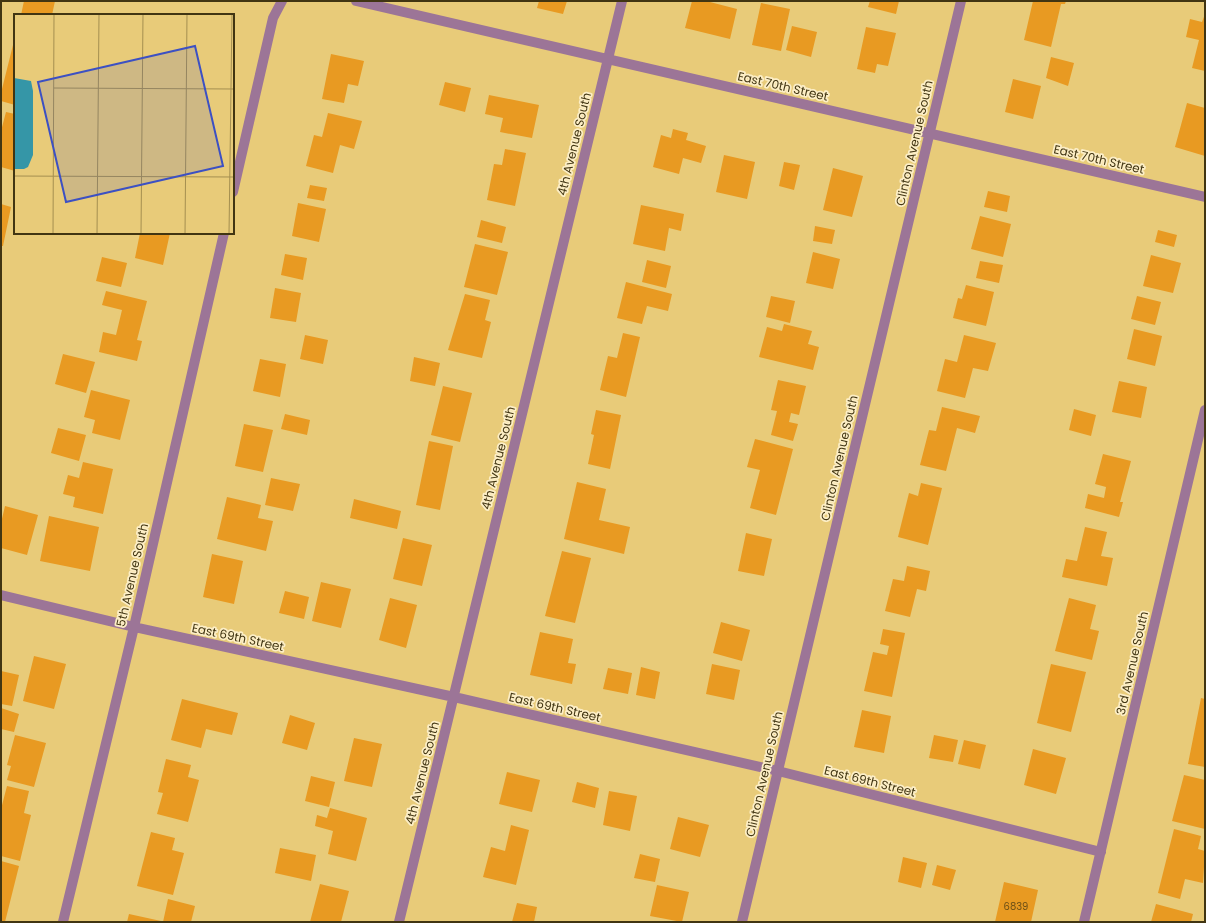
<svg xmlns="http://www.w3.org/2000/svg" width="1206" height="923" font-family="Poppins,sans-serif">
  <style>
    .building { fill: #e89a22 }
    .lines { fill: none; stroke-linecap: round; stroke-linejoin: round }
    .minor { stroke: #9c7597; stroke-width: 10 }
    .labels { text-anchor: middle; dominant-baseline: central; stroke-width: 3.5; stroke-linejoin: round; paint-order: stroke }
    .number-label { font-size: 10px; fill: #6b4e16 }
    .street-label { font-size: 12px; fill: #413512; stroke: #fceec6 }
    .inset-road { fill: none; stroke: #a58f50; stroke-width: 1 }
    .view { fill: #3c50c3; fill-opacity: 0.15; stroke: #3c50c3; stroke-width: 2 }
    .inset-edge { fill: none; stroke: #413512; stroke-width: 2 }
  </style>
  <rect width="100%" height="100%" fill="#e8cb79"/>
  <path class="building" d="M24,1H55L52,15H21Z
    M539,1H567L563,14L537,8Z
    M692,1H706L737,9L730,39L685,28Z
    M870,1H899L896,14L868,7Z
    M1033,1H1066L1065,4H1061L1051,47L1024,40Z
    M761,3L790,9L781,51L752,45Z
    M1205,14V71L1192,68L1199,40L1186,37L1190,19L1202,22Z
    M792,26L817,32L811,57L786,50Z
    M866,27L896,33L888,66L877,64L875,73L857,69Z
    M14,41H15V105L1,101V93Z
    M331,54L364,61L358,86L348,84L344,103L322,99Z
    M1051,57L1074,63L1068,86L1046,78Z
    M1013,79L1041,86L1033,119L1005,112Z
    M445,82L471,88L465,112L439,105Z
    M489,95L539,105L532,138L500,132L503,118L485,114Z
    M1187,103L1205,108V156L1175,147Z
    M6,112L15,114V171L1,167V131Z
    M328,113L362,121L354,149L340,145L333,173L306,166L314,135L322,137Z
    M673,129L688,133L686,140L706,146L701,163L683,158L679,174L653,167L661,135L671,138Z
    M505,149L526,153L515,206L487,200L494,164L502,165Z
    M724,155L755,162L747,199L716,192Z
    M784,162L800,165L794,190L779,186Z
    M833,168L863,176L852,217L823,210Z
    M310,185L327,188L324,201L307,198Z
    M988,191L1010,196L1007,212L984,207Z
    M298,203L326,209L319,242L292,236Z
    M1,204L11,207L3,246H1Z
    M641,205L684,214L681,231L669,228L665,251L633,244Z
    M980,216L1011,224L1003,257L971,249Z
    M481,220L506,227L502,243L477,237Z
    M815,226L835,230L832,244L813,241Z
    M1158,230L1177,235L1174,247L1155,242Z
    M140,233H170L163,265L135,258Z
    M475,244L508,252L497,295L464,287Z
    M813,252L840,259L833,289L806,283Z
    M285,254L307,258L303,280L281,275Z
    M1151,255L1181,263L1173,293L1143,286Z
    M102,257L127,263L121,287L96,281Z
    M647,260L671,266L666,288L642,282Z
    M980,261L1003,265L999,283L976,278Z
    M626,282L672,294L668,311L647,306L642,324L617,318Z
    M966,285L994,292L986,326L953,318L958,298L962,299Z
    M275,288L301,293L296,322L270,318Z
    M106,291L147,301L137,340L142,341L137,361L99,352L103,332L116,335L122,310L102,305Z
    M465,294L490,300L485,320L491,322L482,358L448,350Z
    M771,296L795,301L790,323L766,317Z
    M1137,296L1161,302L1155,325L1131,319Z
    M784,324L812,331L808,344L819,347L813,370L759,357L767,327L782,331Z
    M1134,329L1162,336L1155,366L1127,359Z
    M623,333L640,337L626,397L600,390L608,356L617,358Z
    M305,335L328,340L323,364L300,359Z
    M964,335L996,343L988,371L973,368L965,398L937,391L945,359L957,362Z
    M63,354L95,362L86,393L55,384Z
    M414,357L440,363L435,386L410,381Z
    M260,359L286,364L280,397L253,391Z
    M778,380L806,386L799,415L791,413L789,422L798,424L793,441L771,435L777,411L771,410Z
    M1119,381L1147,387L1141,418L1112,412Z
    M443,386L472,393L460,442L431,435Z
    M91,390L130,400L120,440L92,433L95,420L84,417Z
    M942,407L980,416L975,433L957,428L946,471L920,465L929,430L936,431Z
    M1074,409L1096,415L1091,436L1069,430Z
    M596,410L621,415L610,469L588,464L594,435L591,434Z
    M285,414L310,420L307,435L281,429Z
    M244,424L273,430L263,472L235,466Z
    M58,428L86,435L79,461L51,453Z
    M755,439L793,449L776,515L750,508L760,470L747,467Z
    M429,441L453,446L440,510L416,505Z
    M1103,454L1131,461L1120,502H1123L1119,517L1085,508L1088,494L1104,498L1106,487L1095,484Z
    M83,462L113,469L103,514L73,507L75,497L63,494L68,475L79,478Z
    M271,478L300,484L293,511L265,505Z
    M577,482L606,489L599,520L630,527L624,554L564,539Z
    M921,483L942,488L928,545L898,537L909,493L918,496Z
    M227,497L261,505L258,518L273,521L266,551L217,539Z
    M354,499L401,511L397,529L350,518Z
    M5,506L38,515L27,555L1,548V523Z
    M49,516L99,527L90,571L40,561Z
    M1085,527L1107,532L1101,556L1113,558L1107,586L1062,577L1066,559L1077,561Z
    M746,533L772,539L764,576L738,571Z
    M403,538L432,545L422,586L393,579Z
    M562,551L591,558L575,623L545,616Z
    M212,554L243,561L234,604L203,597Z
    M907,566L930,571L926,591L917,589L910,617L885,611L893,579L904,581Z
    M321,582L351,589L341,628L312,621Z
    M285,591L309,597L304,619L279,613Z
    M390,598L417,605L406,648L379,640Z
    M1069,598L1096,605L1090,629L1099,631L1092,660L1055,651Z
    M721,622L750,630L742,661L713,653Z
    M883,629L905,633L892,697L864,691L873,652L887,655L889,646L880,644Z
    M540,632L573,639L568,663L576,664L572,684L530,675Z
    M34,656L66,664L54,709L23,701Z
    M712,664L740,670L734,700L706,694Z
    M1051,664L1086,672L1071,732L1037,723Z
    M641,667L660,672L655,699L636,695Z
    M608,668L632,673L628,694L603,689Z
    M1,671L19,675L12,706L1,704Z
    M1201,698L1205,699V767L1188,764Z
    M182,699L238,713L232,735L206,729L201,748L171,740Z
    M1,708L19,714L14,732L1,729Z
    M862,710L891,716L884,753L854,747Z
    M290,715L315,723L307,750L282,743Z
    M15,735L46,743L34,787L7,780L11,766L7,765Z
    M934,735L958,740L953,762L929,758Z
    M354,738L382,744L372,787L344,781Z
    M964,740L986,745L980,769L958,764Z
    M1033,749L1066,758L1056,794L1024,785Z
    M166,759L191,765L188,777L199,780L188,822L157,814L163,793L158,792Z
    M507,772L540,780L532,812L499,804Z
    M1184,775L1205,780V829L1172,821Z
    M311,776L335,782L329,807L305,801Z
    M577,782L599,788L595,808L572,802Z
    M7,786L29,791L24,813L31,815L20,861L1,856V809Z
    M609,791L637,796L630,831L603,825Z
    M330,808L367,818L356,861L328,854L333,831L315,826L317,815L327,818Z
    M678,817L709,825L700,857L670,849Z
    M511,825L529,830L516,885L483,877L491,847L505,851Z
    M1174,829L1201,836L1198,849L1205,851L1203,883L1185,879L1180,899L1158,893Z
    M151,832L175,838L172,850L184,853L173,895L137,886Z
    M280,848L316,855L311,881L275,873Z
    M640,854L660,859L655,882L634,878Z
    M903,857L927,863L921,888L898,882Z
    M1,861L19,866L5,922H1Z
    M937,865L956,870L950,890L932,885Z
    M1004,882L1038,890L1031,922H995Z
    M320,884L349,891L341,922H310Z
    M657,885L689,892L682,922L650,916Z
    M168,899L195,906L191,922H163Z
    M517,903L537,907L534,922H512Z
    M1156,904L1193,914L1191,922H1151Z
    M129,914L161,921L160,922H127Z"/>
  <g class="lines">
    <path class="minor" d="M356,1L1205,197
      M233,192L273,18L282,1
      M1,595L134,627L454,697L778,771L1101,852
      M63,922L134,627L224,233
      M399,922L622,1
      M742,922L961,1
      M1084,922L1205,410"/>
  </g>
  <g class="labels">
    <g class="number-label">
      <text x="1016" y="906">6839</text>
    </g>
    <g class="street-label">
      <text transform="translate(783 86) rotate(13)">East 70th Street</text>
      <text transform="translate(914 143) rotate(-77)">Clinton Avenue South</text>
      <text transform="translate(574 144) rotate(-76)">4th Avenue South</text>
      <text transform="translate(1099 159) rotate(13)">East 70th Street</text>
      <text transform="translate(498 458) rotate(-76)">4th Avenue South</text>
      <text transform="translate(839 458) rotate(-77)">Clinton Avenue South</text>
      <text transform="translate(132 575) rotate(-77)">5th Avenue South</text>
      <text transform="translate(238 637) rotate(12)">East 69th Street</text>
      <text transform="translate(1132 663) rotate(-77)">3rd Avenue South</text>
      <text transform="translate(555 707) rotate(13)">East 69th Street</text>
      <text transform="translate(422 773) rotate(-76)">4th Avenue South</text>
      <text transform="translate(764 774) rotate(-77)">Clinton Avenue South</text>
      <text transform="translate(870 781) rotate(14)">East 69th Street</text>
    </g>
  </g>
  <g transform="translate(14 14)">
    <rect width="220" height="220" fill="#e8cb79"/>
    <path d="M0,64L17,67L19,77V141L14,153L10,155H0Z" fill="#3596a7"/>
    <path class="inset-road" d="M40,74L220,75M0,162L220,163M39,220L40,0M83,220L85,0M127,220L129,0M171,220L173,0M215,220L218,0"/>
    <path class="view" d="M181,32L209,152L52,188L24,68Z"/>
    <rect width="220" height="220" class="inset-edge"/>
  </g>
  <rect width="1206" height="923" fill="none" stroke="#413512" stroke-width="4"/>
</svg>
